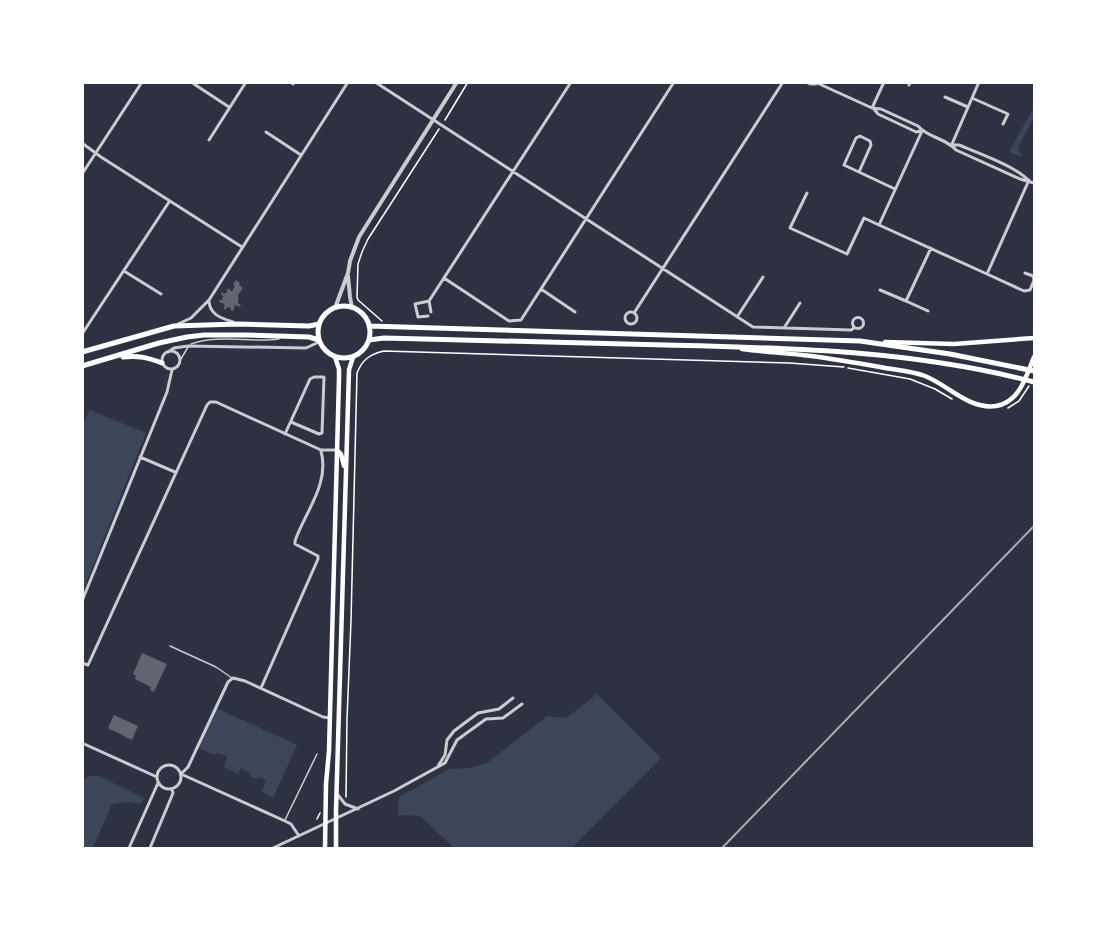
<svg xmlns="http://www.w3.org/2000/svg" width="1117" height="931" font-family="Roboto,sans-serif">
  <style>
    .green { fill: #3c4559 }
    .building { fill: #626471 }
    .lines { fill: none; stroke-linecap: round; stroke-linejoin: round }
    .path { stroke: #fff; stroke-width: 1.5 }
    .service { stroke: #caccd0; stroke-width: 1.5 }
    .minor { stroke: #caccd0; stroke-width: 3 }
    .tertiary { stroke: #caccd0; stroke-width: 4 }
    .secondary { stroke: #fff; stroke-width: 4.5 }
    .primary { stroke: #fff; stroke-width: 5 }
    .rail { stroke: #abadb3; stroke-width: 2 }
  </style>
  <rect width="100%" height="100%" fill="#2d3142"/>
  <path class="green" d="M1034,107V117L1018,147L1022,157L1009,152Z
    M90,410L146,433L83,591L82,425Z
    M597,694L661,758L572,848H454L420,816L398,815L399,797L449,769L471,768L487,763L547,716L566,718Z
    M216,708L297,745L273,798L262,792L266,780L258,777L257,779L249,776L250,773L241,768L238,774L224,767L227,756L216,753L215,755L197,748Z
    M88,776H99L144,798L141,804L129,802L112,804L93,848H83V781Z"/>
  <path class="building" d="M236,280L240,283L239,285L243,288L238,295V303L241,305L239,307L236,305L234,307V310L231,311V308L227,307L226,310L223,308L225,306L223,303H220L219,300H222L223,296L221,295L222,292L224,294L227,292V289H230V291H232L235,286L233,285Z
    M142,653L167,664L154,692L150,690L151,687L135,679L136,676L133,674Z
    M114,715L138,726L132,740L108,728Z"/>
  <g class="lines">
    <path class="path" d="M445,120L468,82
      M382,321L358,300L357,297L358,264L362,252L368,239L439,129
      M848,368L910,379L935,389L952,399
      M1008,408L1019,401L1029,386
      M346,797L347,719L351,621L357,373C362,360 370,354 384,351L789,363L844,367
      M317,819L320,813"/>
    <path class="service" d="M191,344C219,334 250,343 279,339
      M181,359L188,347
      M170,646L216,667L232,678
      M285,820L317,754"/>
    <path class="minor" d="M291,82L293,84
      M375,82L753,327L851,330L854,328
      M806,82L811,84H816
      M815,82L872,108L881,109L918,126C928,138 946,138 956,150L1020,179L1034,183
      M194,84L229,107
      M909,85L910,82
      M945,97L968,107
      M972,98L1008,114L1003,124
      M872,108L884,82
      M874,109L878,114L912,130L916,132L921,131
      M922,131L879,225L987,274L1029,180
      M266,132L301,155
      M209,140L246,82
      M82,143L101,157L242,247
      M952,144L979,82
      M952,145H959C976,152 1017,167 1028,180
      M859,172L871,145L870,141L860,136L856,138L844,165L895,189
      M82,174L142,82
      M807,193L790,228L847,254L864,218L879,225
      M124,271L161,294
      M987,274L1024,291L1030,290L1034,280L1033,276L1025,273
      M444,278L509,321L521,320L674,82
      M541,289L575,312
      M880,290L906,301L931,248
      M209,301C210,315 221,318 233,322
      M429,301L571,82
      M906,301L928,311
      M625 318a6 6 0 1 1 12 0a6 6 0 1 1-12 0Z
      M634,313L783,82
      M428,316L418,317L415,304L429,301L431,312
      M737,317L763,277
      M852.5 323a5.5 5.5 0 1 1 11 0a5.5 5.5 0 1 1-11 0Z
      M178,324L191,318L209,300L348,82
      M784,328L800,303
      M82,334L169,202
      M162 360a9 9 0 1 1 18 0a9 9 0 1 1-18 0Z
      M168,352L174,348L188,346L306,348L319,342
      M285,434L310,379L314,377H324L322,433L319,434L291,422
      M140,457L175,472
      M82,601L167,392L172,370
      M82,663L88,665L207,405L210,402H216L321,450H337
      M261,688L318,559V556L295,544V541C305,512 330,484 321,451
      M82,743L157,777
      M157 777a12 12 0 1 1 24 0a12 12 0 1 1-24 0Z
      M438,766L445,755L447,740L454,731L478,713L499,709L513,698
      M338,795L345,804L358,809
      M299,836L291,824L285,821L181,774L188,767L228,682L233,678L245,681L323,717L330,718
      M129,848L158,783
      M150,848L171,798L173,793L172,789
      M273,848L394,791L445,763L457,740L486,719L503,718L522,704"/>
    <path class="tertiary" d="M348,276L350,297L352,308
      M335,308L348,273L350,261L359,237L457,82"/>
    <path class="secondary" d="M885,342L954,344L1034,338
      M742,349C765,352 788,353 811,356C834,359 857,363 880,367C895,370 911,371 925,376C948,385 969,410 996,406C1020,402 1026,376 1034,357
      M337,450L341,454L344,466
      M325,848L326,784L329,751L339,378V369L335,357
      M336,848V810L349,370L353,357"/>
    <path class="primary" d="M318 332a26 26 0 1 1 52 0a26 26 0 1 1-52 0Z
      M369,326L860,341L950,354L1034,371
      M369,340L384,338C478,341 572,343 665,345C791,348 912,350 1034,382
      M82,352L174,326L238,324L309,326L319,324
      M123,357C138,355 149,358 162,363
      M82,366L159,343L187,337L204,335H244L309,337L319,340"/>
    <path class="rail" d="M722,848L1034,526"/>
  </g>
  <rect width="1117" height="931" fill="none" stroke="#ffffff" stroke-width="168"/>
</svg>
